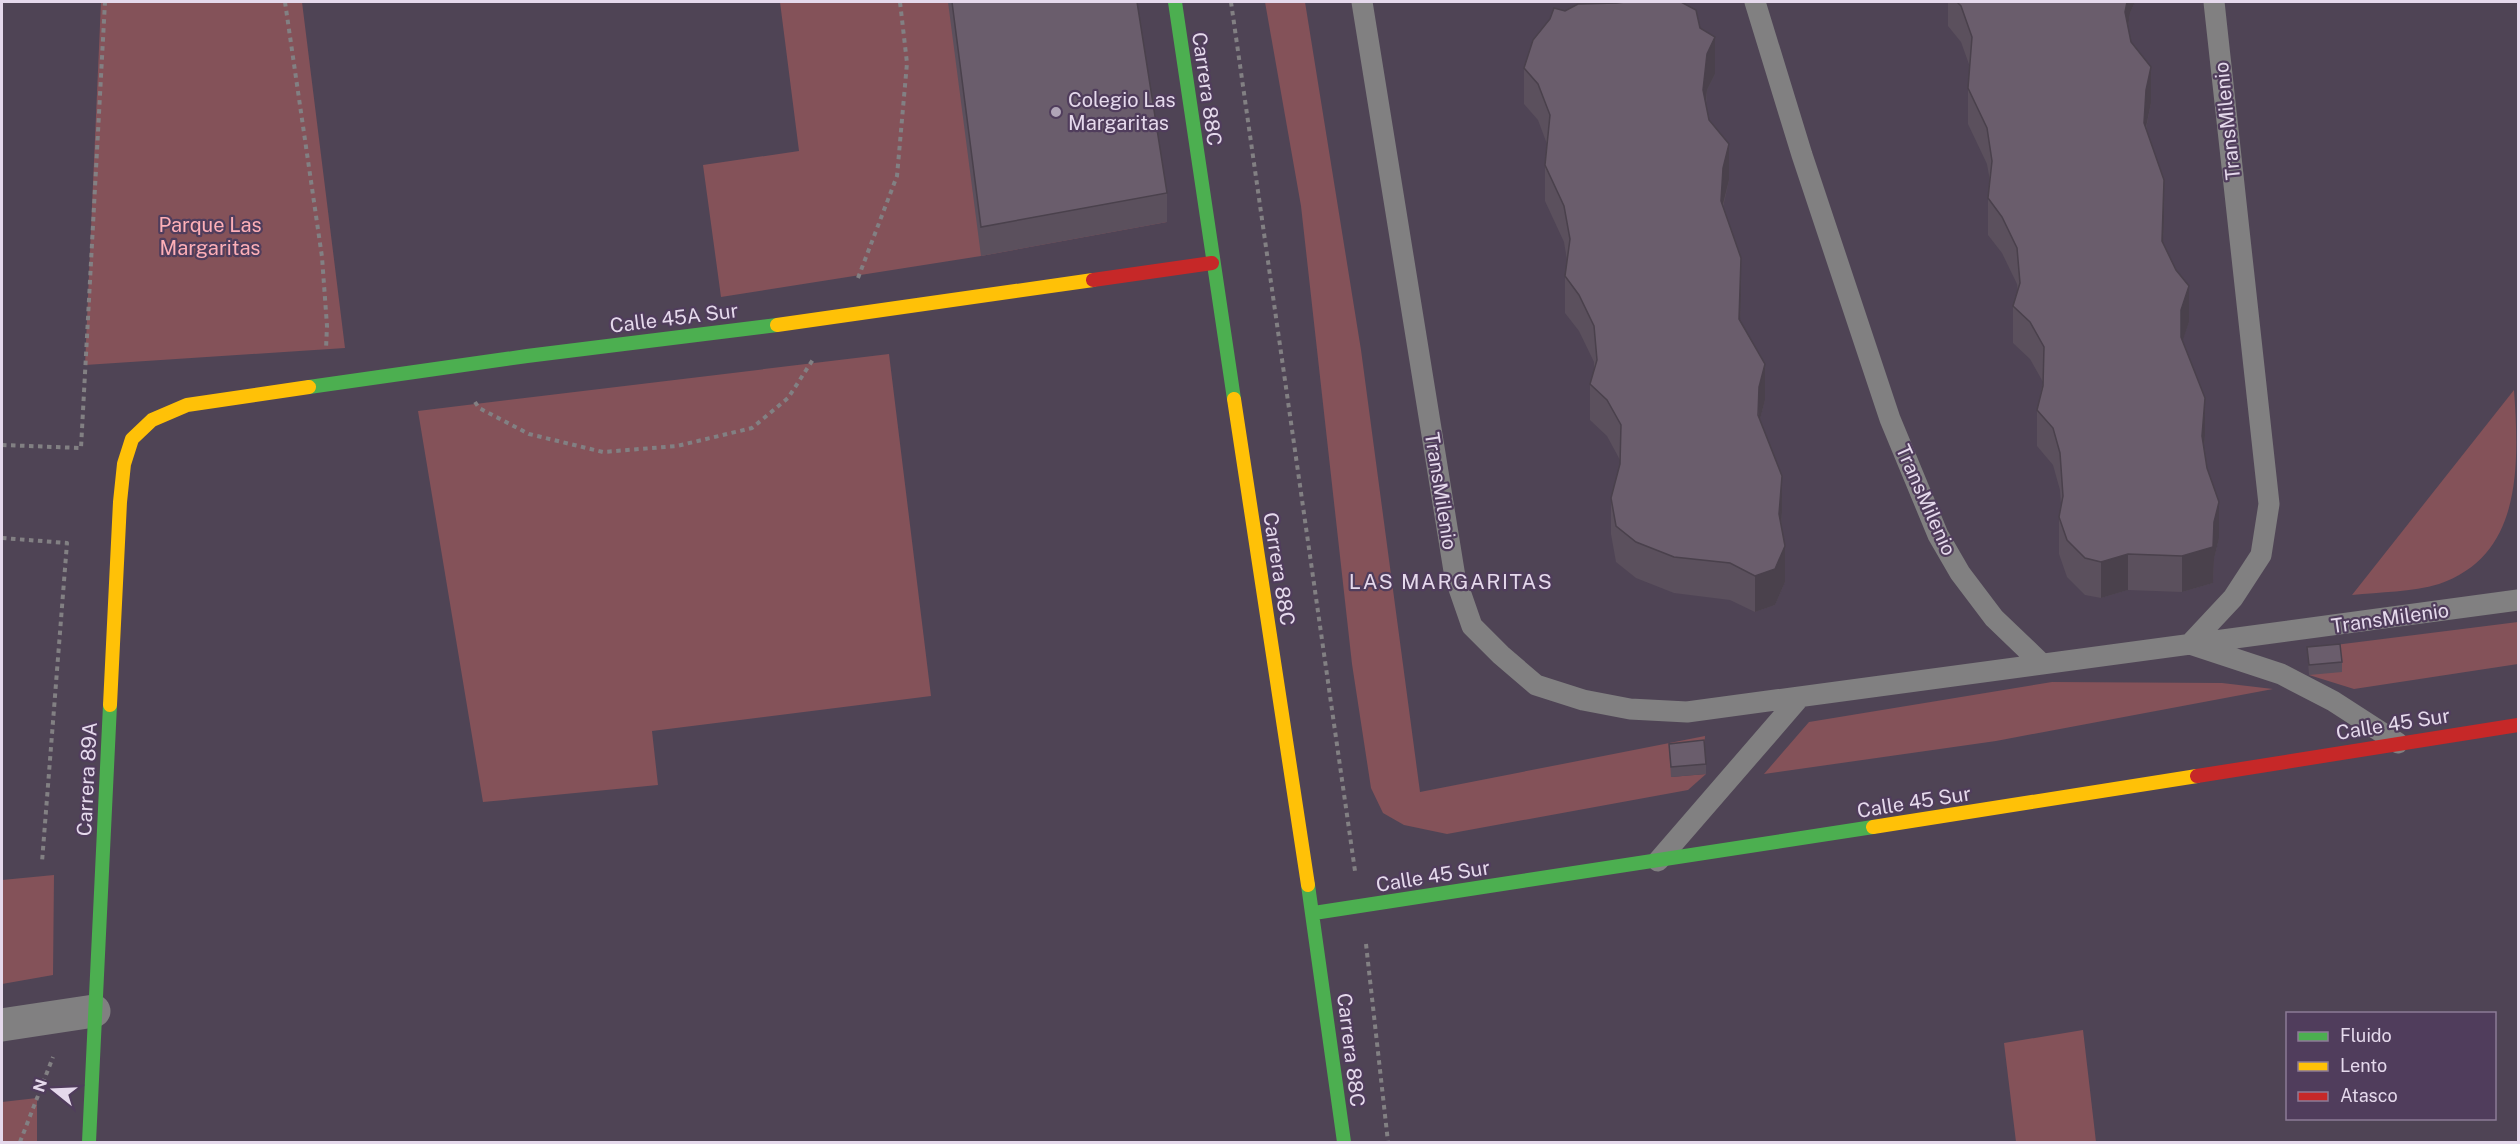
<svg xmlns="http://www.w3.org/2000/svg" width="2520" height="1144" font-family="'Public Sans',sans-serif">
  <style>
    .green { fill: #845259 }
    .lines { fill: none; stroke-linecap: round; stroke-linejoin: round }
    .path { stroke: #828083; stroke-width: 4; stroke-dasharray: 4.5 4.5; stroke-linecap: butt }
    .lane { stroke: #818081; stroke-width: 21 }
    .street { stroke: #818081; stroke-width: 33 }
    .fast { stroke: #4caf50; stroke-width: 14 }
    .slow { stroke: #ffc107; stroke-width: 14 }
    .jam { stroke: #c62828; stroke-width: 14 }
    .wall { fill: #5b505d }
    .shaded-wall { fill: #4a414c }
    .building { fill: #6a5d6c; stroke: #4a414c; stroke-width: 1.5 }
    .poi-dot { fill: #b0a5b7; stroke: #503d5c; stroke-width: 2 }
    .labels { text-anchor: middle; dominant-baseline: central; stroke-width: 4.5; stroke-linejoin: round; paint-order: stroke }
    .street-label { font-size: 20px; fill: #e5d9ec; stroke: #503d5c }
    .poi-label { font-size: 20px; fill: #e5d9ec; stroke: #503d5c; text-anchor: start }
    .park-label { font-size: 20px; fill: #fdafb7; stroke: #503d5c }
    .neighbourhood-label { font-size: 21px; letter-spacing: 1.5px; fill: #e5d9ec; stroke: #503d5c }
  </style>
  <rect width="100%" height="100%" fill="#4f4455"/>
  <path class="green" d="M101,2H302L345,348L85,365Z
    M780,2H1133L1167,222L981,256L721,297L703,165L799,151Z
    M1265,2H1305L1361,350L1420,792L1705,736L1704,750L1671,777L1706,774L1688,790L1447,834L1404,825L1383,813L1371,788L1352,664L1301,206Z
    M889,354L931,696L652,731L658,785L483,802L418,411Z
    M2514,390C2520,472 2520,556 2439,584C2412,592 2380,592 2352,595Z
    M2518,622V664L2354,689L2309,675L2335,645Z
    M2052,682L2222,683L2273,689L1996,741L1764,774L1809,722Z
    M54,875L53,975L2,984V880Z
    M2083,1030L2096,1142H2016L2004,1043Z
    M37,1098V1142H2V1102Z"/>
  <g class="lines">
    <path class="path" d="M285,2L322,257L327,326L326,349
      M1231,2L1355,871
      M858,278L897,176L907,63L900,2
      M475,402L479,408L529,434L603,452L677,446L752,428L788,398L814,358
      M2,445L81,448L105,2
      M2,538L67,543L42,862
      M1366,944L1388,1142
      M20,1142L53,1057"/>
    <path class="lane" d="M1362,2L1455,577L1472,626L1501,655L1536,685L1583,700L1630,709L1687,712L2518,600
      M1755,2L1802,155L1890,419L1938,535L1960,573L1994,618L2042,664
      M2214,2L2269,504L2261,555L2233,598L2190,644L2281,674L2333,701L2398,743
      M1658,861L1800,697"/>
    <path class="street" d="M2,1025L94,1011"/>
    <path class="fast" d="M1175,2L1234,399
      M309,387L527,356L777,325
      M1308,885L1344,1142
      M1314,913L1873,827
      M89,1142L110,705"/>
    <path class="slow" d="M777,325L1093,280
      M1234,399L1308,885
      M110,705L120,502L124,464L132,439L152,420L187,405L309,387
      M1873,827L2197,776"/>
    <path class="jam" d="M1093,280L1212,263
      M2197,776L2518,725"/>
  </g>
  <path class="wall" d="M948,2H1137L1167,193V222L981,256Z
    M1948,2H2135L2130,13L2128,28L2131,42L2151,103L2146,129L2164,216L2163,244L2189,322L2182,342L2205,435L2204,448L2219,538L2214,559L2213,583L2182,592L2128,590L2101,598L2085,595L2067,577L2059,554V517L2061,504L2060,490L2053,465L2037,446V410L2043,382L2030,359L2013,343V306L2018,292L2017,284L2002,253L1988,235V198L1990,181L1987,164L1968,124V88L1970,67L1961,42L1948,26Z
    M1565,11L1700,28L1715,74L1707,90L1706,104L1709,120L1729,180L1723,207L1741,294L1740,321L1765,400L1760,419L1782,512L1781,526L1785,582L1775,605L1755,612L1730,600L1674,593L1636,578L1616,562L1611,534V498L1620,464V460L1607,436L1590,420V384L1594,369V362L1579,331L1565,313V276L1567,260L1564,242L1545,201V165L1547,144L1538,120L1524,104V68Z
    M2307,647L2342,662V672L2309,675Z
    M1669,744L1706,764V774L1671,777Z"/>
  <path class="shaded-wall" d="M2127,2H2135L2130,13L2125,48V12Z
    M1715,37V74L1707,90L1703,126V90L1707,54Z
    M2151,67V103L2146,127L2144,160V123L2146,90Z
    M1729,144V180L1723,204L1721,237V201L1723,168Z
    M2164,180V216L2162,278V241Z
    M1741,258V294L1739,356V319Z
    M2189,286V322L2181,346V310Z
    M1765,364V400L1759,423V387Z
    M2205,398V435L2202,473V436Z
    M1782,476V512L1779,550V514Z
    M2219,502V538L2214,559L2213,583L2182,592V556Z
    M1785,546V582L1775,605L1755,612V576Z
    M2128,554V590L2101,598V562Z"/>
  <path class="building" d="M952,2H1137L1167,193L981,227Z
    M1625,2H1681L1696,10L1700,28L1715,37L1707,54L1703,90L1709,120L1729,144L1723,168L1721,201L1741,258L1739,319L1765,364L1759,387L1758,415L1782,476L1779,514L1785,546L1775,569L1755,576L1730,563L1674,557L1636,542L1616,526L1611,498L1620,464L1621,425L1607,400L1590,384L1597,360L1594,326L1579,295L1565,276L1570,239L1564,206L1545,165L1550,115L1538,84L1524,68L1533,40L1550,19L1554,8L1565,11L1578,4L1617,3Z
    M1957,2H2127L2125,12L2131,42L2151,67L2146,90L2144,123L2164,180L2162,241L2176,270L2189,286L2181,310V337L2205,398L2202,436L2207,468L2219,502L2214,522L2213,547L2182,556L2128,554L2101,562L2085,558L2067,540L2059,517L2063,496L2060,453L2053,428L2037,410L2043,386L2044,347L2030,322L2013,306L2020,283L2017,248L2002,217L1988,198L1992,161L1987,128L1968,88L1972,37L1961,6Z
    M2340,644L2342,662L2309,665L2307,647Z
    M1704,740L1706,764L1671,767L1669,744Z"/>
  <circle class="poi-dot" cx="1056" cy="112" r="6"/>
  <g class="labels">
    <g class="street-label">
      <text transform="translate(1207 89) rotate(82)">Carrera 88C</text>
      <text transform="translate(2227 121) rotate(-96)">TransMilenio</text>
      <text transform="translate(674 318) rotate(-7)">Calle 45A Sur</text>
      <text transform="translate(1441 491) rotate(81)">TransMilenio</text>
      <text transform="translate(1926 500) rotate(66)">TransMilenio</text>
      <text transform="translate(1279 569) rotate(81)">Carrera 88C</text>
      <text transform="translate(2390 618) rotate(-8)">TransMilenio</text>
      <text transform="translate(2393 724) rotate(-9)">Calle 45 Sur</text>
      <text transform="translate(87 779) rotate(-87)">Carrera 89A</text>
      <text transform="translate(1914 802) rotate(-9)">Calle 45 Sur</text>
      <text transform="translate(1433 876) rotate(-9)">Calle 45 Sur</text>
      <text transform="translate(1351 1050) rotate(83)">Carrera 88C</text>
    </g>
    <g class="poi-label">
      <text x="1068" y="100">Colegio Las<tspan x="1068" dy="23">Margaritas</tspan></text>
    </g>
    <g class="park-label">
      <text x="210" y="225">Parque Las<tspan x="210" dy="23">Margaritas</tspan></text>
    </g>
    <g class="neighbourhood-label">
      <text x="1451" y="581">LAS MARGARITAS</text>
    </g>
  </g>
  <rect width="2520" height="1144" fill="none" stroke="#e5d9ec" stroke-width="6"/>
  <rect x="2286" y="1012" width="210" height="108" fill="#503d5c" stroke="#8c7b96" stroke-width="1.5"/>
  <rect x="2298" y="1032" width="30" height="9" fill="#4caf50" stroke="#8c7b96" stroke-width="1.5"/>
  <text x="2340" y="1042" font-size="18" fill="#e5d9ec">Fluido</text>
  <rect x="2298" y="1062" width="30" height="9" fill="#ffc107" stroke="#8c7b96" stroke-width="1.5"/>
  <text x="2340" y="1072" font-size="18" fill="#e5d9ec">Lento</text>
  <rect x="2298" y="1092" width="30" height="9" fill="#c62828" stroke="#8c7b96" stroke-width="1.5"/>
  <text x="2340" y="1102" font-size="18" fill="#e5d9ec">Atasco</text>
  <g transform="translate(54 1090) rotate(288)" stroke="#503d5c" stroke-width="4.5" paint-order="stroke">
  <path d="M0-4.5L10 22L0 15L-10 22Z" fill="#e5d9ec"/>
  <text y="-9" font-size="16" font-weight="bold" text-anchor="middle" fill="#e5d9ec">N</text>
  </g>
</svg>
